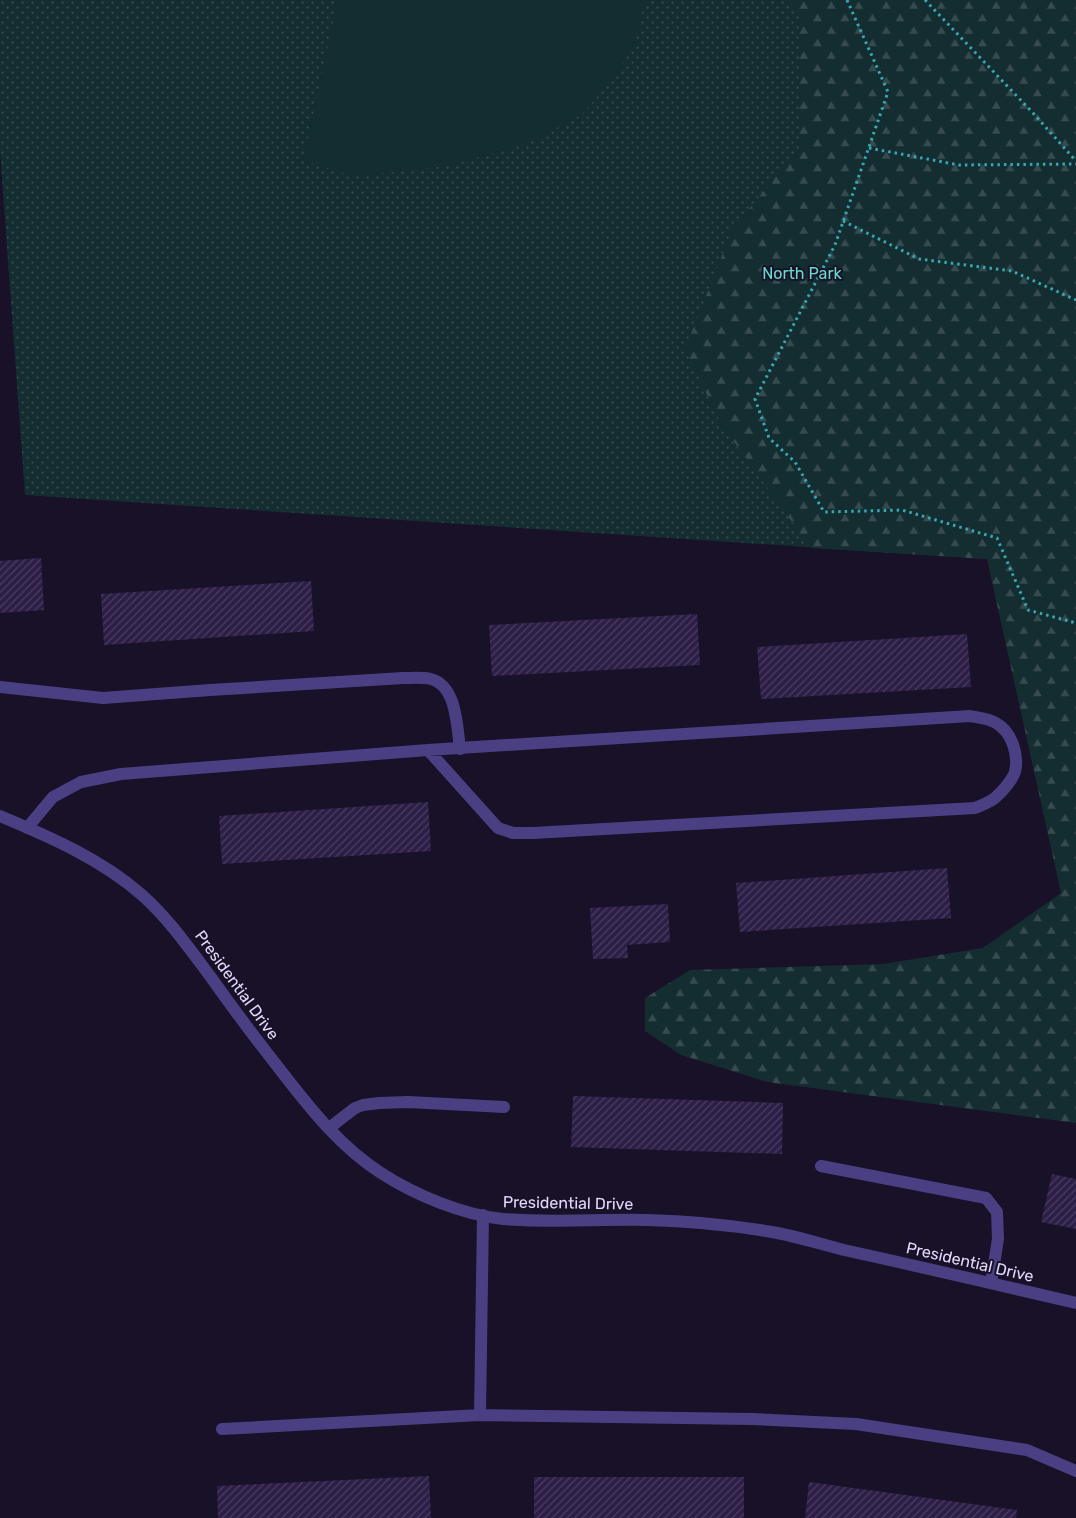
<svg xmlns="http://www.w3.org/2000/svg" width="1076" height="1518" font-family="Rubik,sans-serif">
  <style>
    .green { fill: url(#green-dots) }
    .forest { fill: url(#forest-firs) }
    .pitch { fill: #142d30 }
    .building { fill: url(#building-hatch) }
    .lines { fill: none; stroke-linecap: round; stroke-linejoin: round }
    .path { stroke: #37a8b3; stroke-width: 3; stroke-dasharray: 2.5 4; stroke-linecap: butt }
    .service { stroke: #4b3f83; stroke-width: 12 }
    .minor { stroke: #4b3f83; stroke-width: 12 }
    .labels { text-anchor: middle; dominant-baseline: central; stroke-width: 4; stroke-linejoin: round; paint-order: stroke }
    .park-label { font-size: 16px; fill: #68dace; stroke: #181127 }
    .street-label { font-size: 16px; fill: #e2d9fd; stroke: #181127 }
  </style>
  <defs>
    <pattern id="green-dots" width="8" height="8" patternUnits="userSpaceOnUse" patternTransform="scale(1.25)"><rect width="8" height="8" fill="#142d30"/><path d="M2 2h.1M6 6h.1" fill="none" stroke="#364b4f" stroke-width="1.8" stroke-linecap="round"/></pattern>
    <pattern id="forest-firs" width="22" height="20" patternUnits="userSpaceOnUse" patternTransform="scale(1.25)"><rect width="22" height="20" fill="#142d30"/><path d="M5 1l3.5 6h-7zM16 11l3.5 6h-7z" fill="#364b4f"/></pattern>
    <pattern id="building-hatch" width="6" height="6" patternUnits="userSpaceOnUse" patternTransform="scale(1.25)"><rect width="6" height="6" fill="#2c1e46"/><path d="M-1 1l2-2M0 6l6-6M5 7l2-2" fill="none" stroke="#4a3e62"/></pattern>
  </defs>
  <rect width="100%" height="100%" fill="#181127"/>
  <path class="green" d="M0,0H1076L987,559L25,495L0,151Z"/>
  <path class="forest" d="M789,0H1076V1123L767,1082L681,1055L645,1031V998L690,970L883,964L983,948L1061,893L987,559L811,548L721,424L685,349L733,228L799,149V12Z"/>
  <path class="pitch" d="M338,0H645L637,37L616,76L581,115L529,143L447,166L353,176L303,160Z"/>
  <path class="building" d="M41,558L44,610L0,613V561Z
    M311,581L314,631L104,645L101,594Z
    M697,614L700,665L492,676L489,625Z
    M967,634L971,687L761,699L757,647Z
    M428,802L431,851L222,864L219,816Z
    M947,868L951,918L740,932L736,883Z
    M668,904L670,942L627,945L628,958L593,959L590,908Z
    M573,1096L783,1103L782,1154L571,1147Z
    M1052,1174L1076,1179V1229L1041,1222Z
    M429,1476L431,1518H218L217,1486Z
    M534,1477H744V1518H534Z
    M809,1482L1017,1510L1016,1518H805Z"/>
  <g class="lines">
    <path class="path" d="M847,0L888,92L835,245L755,399L769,438L795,462L824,512L902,510L997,538L1028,610L1076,623
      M925,0L1033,113L1076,161
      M869,148L959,165L1076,164
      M843,221L919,259L1012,271L1076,300"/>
    <path class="service" d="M0,687L103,698L210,690L403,678C412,678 423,677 431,679C457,686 457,727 460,749
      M329,1128L355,1108L363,1105L379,1103L408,1102L504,1107
      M821,1166L986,1198L997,1212L998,1239L991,1283
      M480,1415L483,1215
      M222,1429L480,1415L752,1419L856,1424L1027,1450L1076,1471"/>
    <path class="minor" d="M0,816C50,837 101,859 142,895C168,918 189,948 210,976C234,1010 259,1043 285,1076C313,1112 342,1148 381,1173C415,1195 463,1215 503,1219C551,1223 599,1219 647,1220C689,1221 731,1225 772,1232C796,1236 820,1244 844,1250C922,1267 999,1285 1076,1303
      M27,828L53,797L81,782L121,774L428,750L970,716C979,718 988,718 996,723C1012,732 1019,755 1015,772C1012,780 1003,791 996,797C991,802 982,805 975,808L533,833H513L498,828L428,750"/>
  </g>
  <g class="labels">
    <g class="park-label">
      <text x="802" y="273">North Park</text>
    </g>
    <g class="street-label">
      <text transform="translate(237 985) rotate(54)">Presidential Drive</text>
      <text transform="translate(568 1203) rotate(1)">Presidential Drive</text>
      <text transform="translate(970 1262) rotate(13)">Presidential Drive</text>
    </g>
  </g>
</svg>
